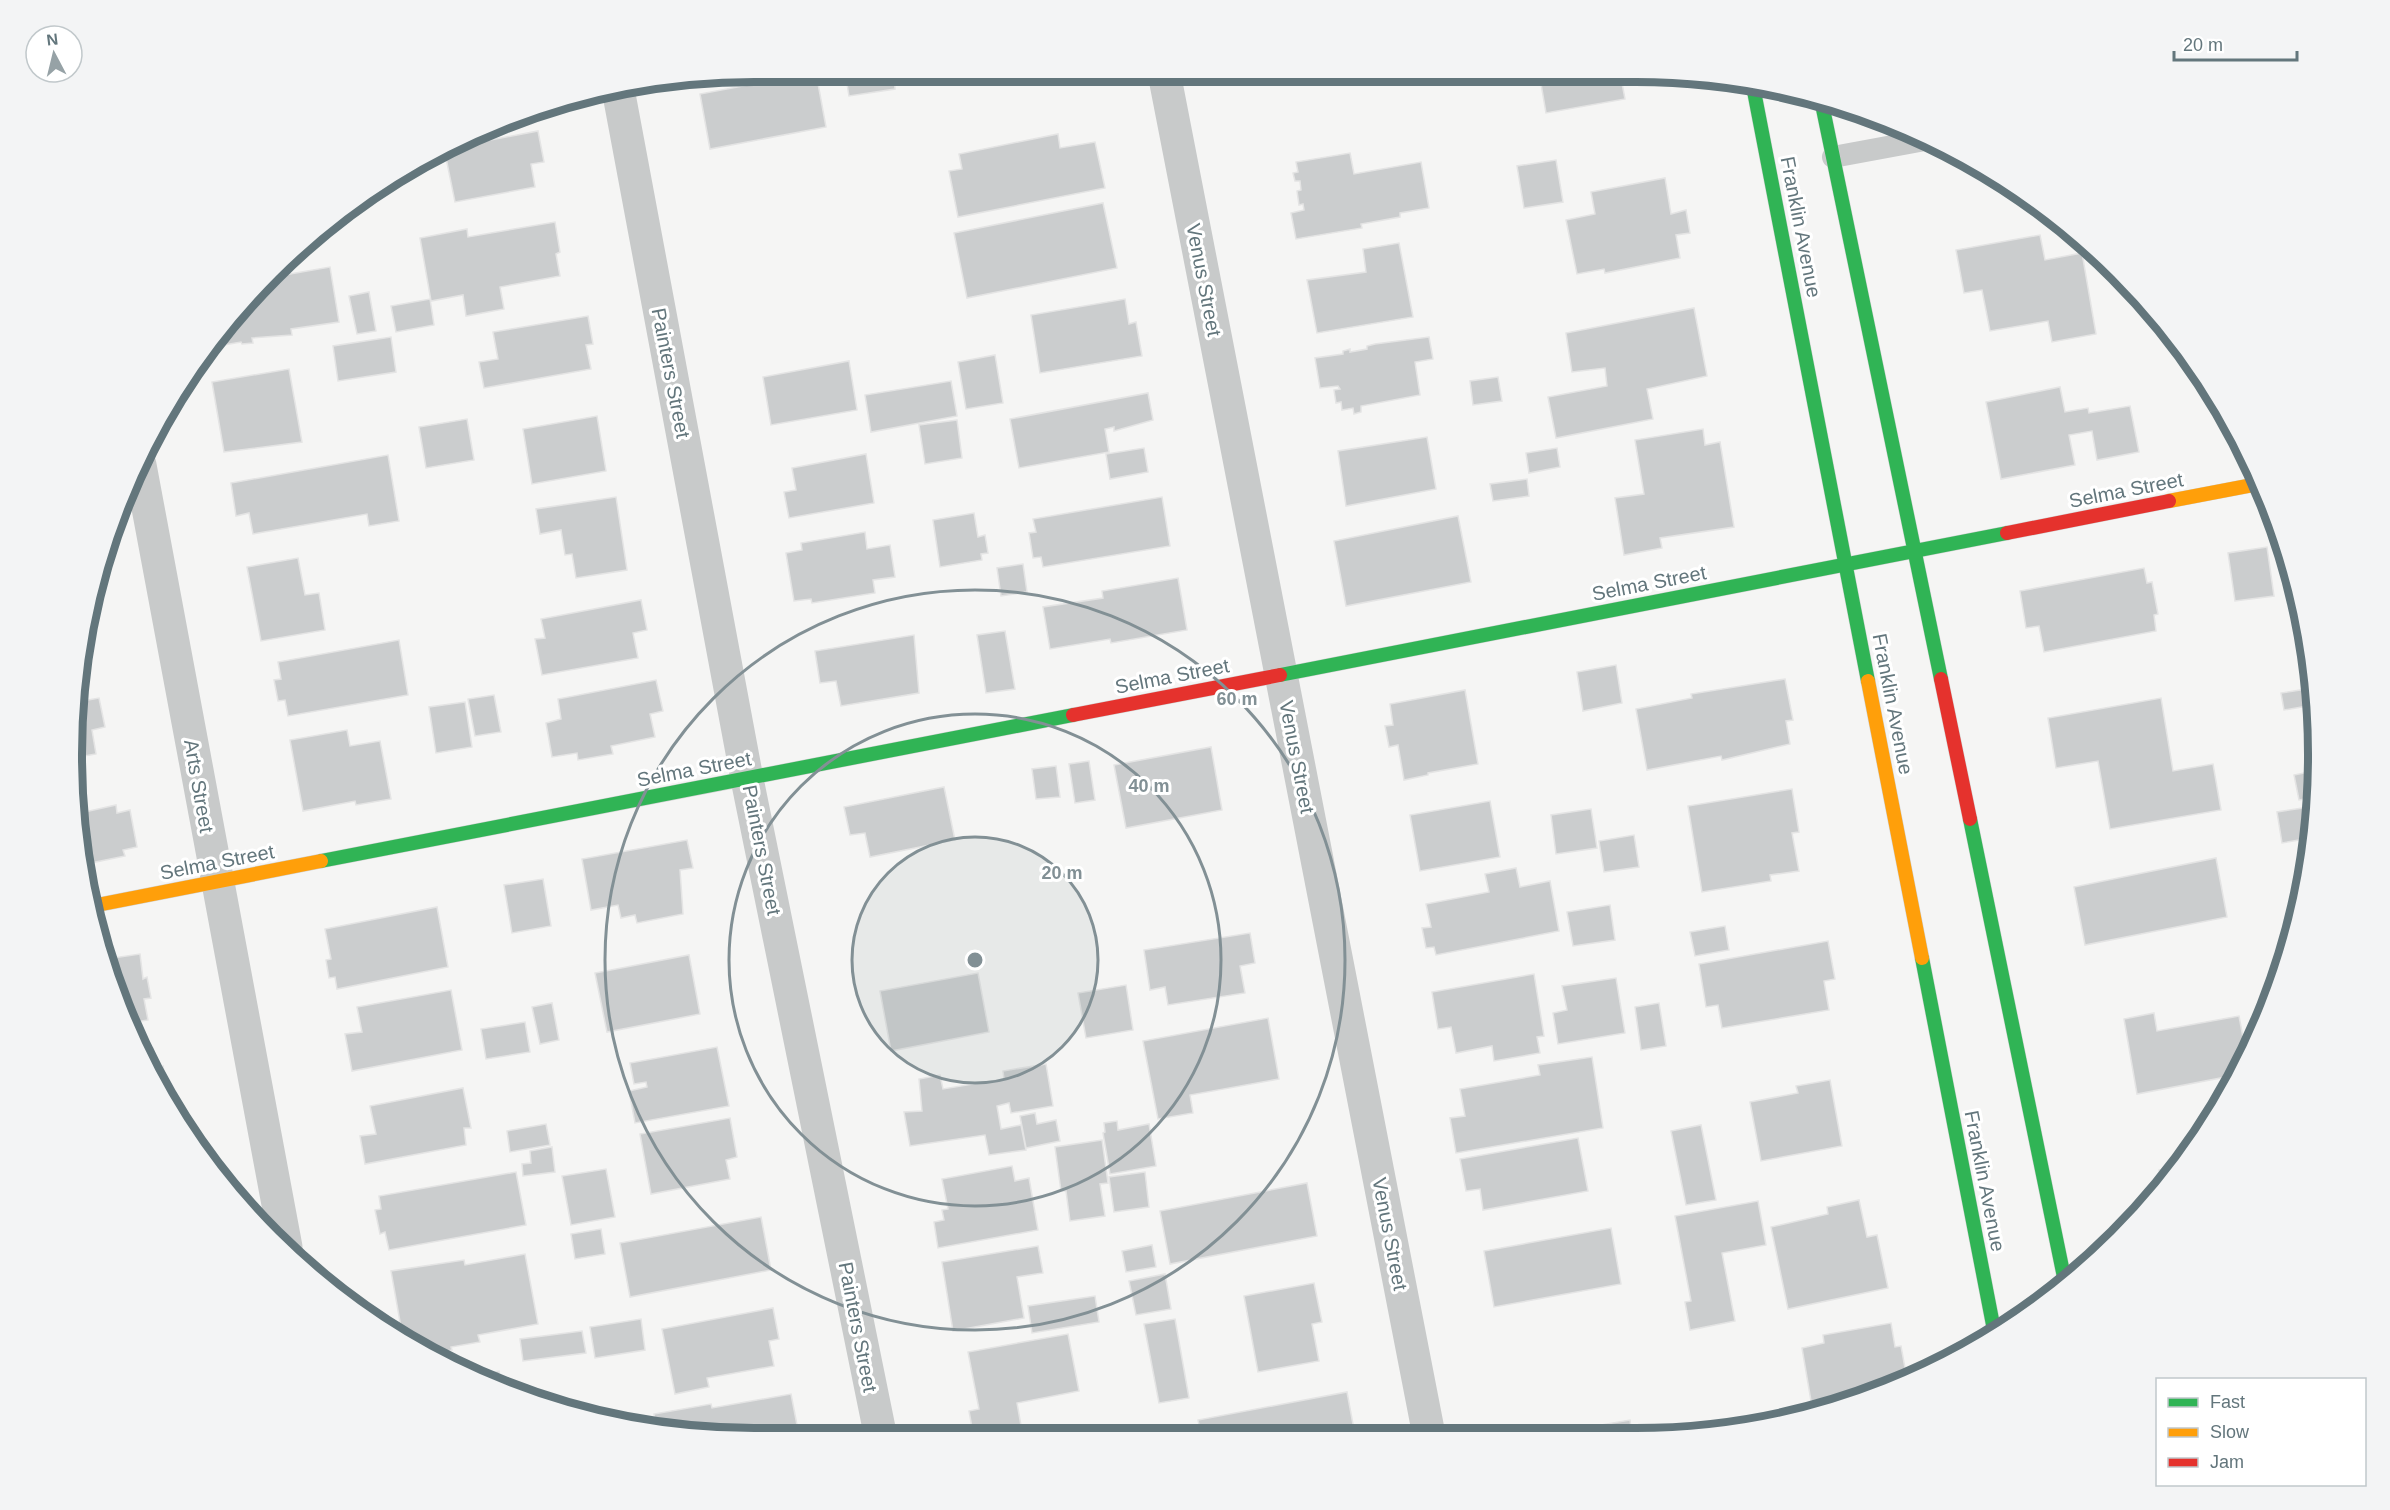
<svg xmlns="http://www.w3.org/2000/svg" width="2390" height="1510" font-family="Arial,sans-serif">
  <style>
    .building { fill: #cbcdce; stroke: #e4e4e4; stroke-width: 1.5 }
    .lines { fill: none; stroke-linecap: round; stroke-linejoin: round }
    .fast-casing { stroke: #d1d2d2; stroke-width: 15 }
    .slow-casing { stroke: #d1d2d2; stroke-width: 15 }
    .jam-casing { stroke: #d1d2d2; stroke-width: 15 }
    .lane { stroke: #c8caca; stroke-width: 22 }
    .street { stroke: #c8caca; stroke-width: 33 }
    .fast { stroke: #30b455; stroke-width: 14 }
    .slow { stroke: #ff9f0a; stroke-width: 14 }
    .jam { stroke: #e5322d; stroke-width: 14 }
    .ring { fill: none; stroke: #829095; stroke-width: 3 }
    .labels { text-anchor: middle; dominant-baseline: central; stroke-width: 6; stroke-linejoin: round; paint-order: stroke }
    .street-label { font-size: 20px; fill: #63767c; stroke: #fff }
    .rim { fill: none; stroke: #63767c; stroke-width: 8 }
    .centre { fill: #829095; stroke: #fff; stroke-width: 3 }
    .ring-label { font-size: 18px; text-anchor: middle; font-weight: bold; fill: #829095; stroke: #fff; stroke-width: 6; stroke-linejoin: round; paint-order: stroke }
  </style>
  <rect width="100%" height="100%" fill="#f5f5f4"/>
  <path class="building" d="M786,78H817L826,127L710,149L700,94Z
    M846,78H894L895,89L849,96Z
    M1540,78H1621L1625,99L1546,113Z
    M538,131L544,162L531,164L535,187L455,202L445,153L459,146Z
    M1058,134L1060,148L1095,142L1105,188L958,217L949,171L962,169L959,154Z
    M1350,153L1354,174L1421,162L1429,208L1400,213V217L1361,224L1362,228L1296,239L1291,213L1304,210L1303,204L1299,205L1297,191L1301,190L1300,181H1295L1293,173L1298,172L1296,162Z
    M1556,160L1563,202L1524,208L1517,166Z
    M1665,178L1671,214L1686,210L1690,233L1676,235L1680,258L1605,273L1604,269L1577,274L1566,220L1595,214L1591,192Z
    M1103,203L1117,268L967,298L954,233Z
    M555,222L560,252L556,254L560,276L500,287L504,309L466,316L463,295L431,301L420,238L467,229L468,237Z
    M2040,235L2045,260L2082,253L2096,334L2052,342L2048,321L1990,331L1982,290L1964,293L1956,250Z
    M1399,243L1413,317L1317,333L1307,280L1366,272L1363,249Z
    M330,267L339,322L291,329L292,335L252,338L253,343L242,344L241,342L212,347L213,339L267,278Z
    M369,292L376,331L357,334L349,296Z
    M430,299L434,325L396,332L391,306Z
    M1125,299L1129,324L1136,322L1142,356L1040,373L1031,315Z
    M1694,308L1707,376L1647,389L1653,419L1556,438L1548,397L1607,386L1605,368L1572,372L1566,333Z
    M588,316L593,344L586,345L591,369L484,388L479,362L498,359L493,332Z
    M391,337L396,372L338,381L333,346Z
    M1429,337L1433,359L1415,362L1420,395L1361,406V412L1354,414L1353,408L1342,410L1341,402L1336,403L1334,390L1340,389L1338,386L1320,388L1315,358L1343,354V351L1350,349V352L1367,349V346L1375,344Z
    M995,355L1003,403L966,409L958,362Z
    M849,361L857,410L771,425L763,377Z
    M289,369L302,442L224,452L212,382Z
    M1498,377L1502,401L1473,405L1470,381Z
    M951,381L957,416L871,432L865,395Z
    M2060,387L2065,412L2088,408L2089,413L2130,406L2139,452L2097,460L2092,431L2069,435L2075,465L2001,479L1986,402Z
    M1148,393L1153,420L1114,431V427L1105,429L1109,452L1019,468L1010,419Z
    M597,416L606,471L532,484L523,429Z
    M467,419L474,460L426,468L419,427Z
    M957,420L962,458L925,464L919,425Z
    M1703,429L1705,445L1720,442L1734,527L1660,538L1662,548L1624,555L1615,498L1644,494L1635,440Z
    M1427,437L1436,489L1346,506L1338,451Z
    M1144,448L1148,472L1110,479L1106,454Z
    M1557,448L1560,467L1529,473L1526,453Z
    M866,454L874,503L789,518L784,492L796,490L792,468Z
    M388,455L399,521L369,526L367,514L253,534L249,513L236,516L231,483Z
    M1527,479L1529,496L1493,501L1490,484Z
    M616,497L627,570L576,578L572,554L565,555L561,530L540,534L536,509Z
    M1162,497L1170,546L1043,567L1041,557L1033,558L1029,533L1036,532L1033,519Z
    M974,513L978,537L985,535L988,553L981,554L982,560L940,567L933,520Z
    M1458,516L1471,582L1346,606L1334,541Z
    M865,532L867,549L890,545L895,577L873,580L875,593L812,603L811,599L794,601L786,553L802,550L801,543Z
    M2267,547L2274,596L2235,601L2228,553Z
    M298,558L305,595L319,593L325,630L261,641L247,567Z
    M1023,564L1027,592L1001,596L997,568Z
    M2144,568L2147,583L2152,582L2158,614L2154,615L2156,631L2044,652L2039,626L2026,628L2020,591Z
    M1178,578L1187,630L1111,643L1110,639L1050,649L1043,607L1103,598L1102,591Z
    M641,600L647,630L633,633L638,658L542,675L535,639L545,638L541,619Z
    M1005,631L1015,689L986,693L977,635Z
    M914,635L919,693L841,706L836,681L820,683L815,651Z
    M399,640L408,695L288,716L285,700L278,701L274,680L281,679L278,662Z
    M83,646L87,670L80,671Z
    M1616,665L1622,703L1583,711L1577,672Z
    M1785,679L1793,720L1786,721L1790,744L1722,760L1721,756L1647,770L1636,709L1692,698L1691,694Z
    M656,680L663,711L650,714L655,737L611,746L613,754L578,760L577,753L552,757L546,723L561,719L558,699Z
    M2313,688V705L2284,710L2281,693Z
    M1465,690L1478,764L1428,773V775L1404,780L1398,745L1389,747L1385,726L1393,725L1390,704Z
    M494,695L501,732L475,736L468,699Z
    M99,698L105,727L92,730L96,754L72,758L77,702Z
    M2161,698L2173,771L2213,764L2221,810L2110,829L2098,761L2056,768L2048,718Z
    M465,702L472,747L436,753L429,707Z
    M347,730L350,746L380,741L391,799L356,805L355,801L303,811L290,740Z
    M2314,731L2316,797L2299,800L2294,775L2314,771L2307,732Z
    M1211,747L1222,810L1126,828L1114,765Z
    M1089,761L1095,800L1075,803L1069,764Z
    M1056,766L1060,797L1036,799L1032,769Z
    M944,787L955,840L870,857L865,833L850,835L844,807Z
    M1792,789L1799,832L1792,833L1799,871L1770,875L1771,881L1702,892L1688,806Z
    M1490,801L1500,857L1420,871L1410,815Z
    M116,805L117,813L130,810L137,847L123,850L125,856L86,864L80,813Z
    M2316,806L2310,838L2282,843L2277,812Z
    M1591,809L1597,848L1556,854L1551,815Z
    M1634,835L1639,867L1604,872L1599,841Z
    M687,840L693,868L680,870L683,914L637,923L635,915L621,918L618,905L591,910L582,859Z
    M2216,858L2227,917L2085,945L2074,887Z
    M1516,868L1520,887L1550,881L1559,931L1436,955L1434,947L1426,948L1422,928L1431,927L1426,904L1489,892L1485,874Z
    M543,879L551,926L512,933L504,885Z
    M1610,905L1615,940L1573,946L1567,912Z
    M437,907L448,967L337,989L335,977L329,978L326,960L331,959L325,929Z
    M1725,926L1729,950L1695,956L1690,932Z
    M1250,933L1255,963L1240,966L1245,993L1168,1005L1165,987L1150,990L1144,950Z
    M1828,941L1835,979L1824,981L1829,1010L1722,1028L1718,1005L1706,1007L1699,964Z
    M140,954L143,979L147,977L151,998L144,999L148,1020L130,1023L106,959Z
    M689,955L700,1014L607,1032L595,973Z
    M978,973L989,1032L891,1051L880,991Z
    M1534,974L1544,1036L1537,1037L1540,1053L1494,1061L1492,1046L1456,1053L1451,1027L1438,1029L1432,992Z
    M1616,978L1625,1033L1558,1044L1553,1013L1567,1010L1562,986Z
    M1126,985L1133,1030L1086,1038L1078,993Z
    M451,990L462,1050L352,1071L345,1034L362,1032L357,1007Z
    M552,1003L559,1040L540,1044L532,1007Z
    M1659,1003L1666,1046L1641,1050L1635,1007Z
    M2154,1013L2157,1031L2239,1016L2247,1059L2236,1075L2137,1094L2124,1019Z
    M1268,1018L1279,1079L1190,1095L1193,1113L1158,1119L1143,1041Z
    M525,1022L530,1052L486,1059L481,1029Z
    M717,1047L729,1106L635,1123L629,1091L647,1087L646,1082L634,1084L630,1063Z
    M153,1048L157,1068L163,1066L169,1103L140,1050Z
    M1592,1057L1603,1128L1456,1153L1450,1118L1465,1116L1460,1089L1540,1075L1538,1065Z
    M1046,1064L1053,1106L1011,1113L1009,1103L997,1106L1001,1129L1021,1125L1026,1150L989,1155L985,1135L910,1146L904,1112L922,1111L919,1079L940,1075L943,1089L1004,1079L1003,1071Z
    M1830,1080L1842,1146L1761,1161L1750,1102L1798,1093L1796,1086Z
    M463,1088L471,1128H464L466,1145L365,1164L360,1136L376,1134L370,1106Z
    M1035,1113L1037,1124L1056,1120L1060,1141L1026,1148L1020,1116Z
    M730,1118L737,1157L726,1160L730,1179L651,1194L640,1134Z
    M1117,1121L1118,1130L1149,1124L1156,1166L1110,1174L1103,1133L1105,1132L1104,1123Z
    M546,1124L550,1145L510,1152L507,1131Z
    M1701,1125L1716,1200L1686,1205L1671,1131Z
    M1578,1138L1588,1191L1483,1210L1480,1189L1466,1191L1460,1159Z
    M1102,1140L1108,1183L1100,1184L1105,1216L1070,1221L1066,1191H1061L1055,1147Z
    M552,1147L555,1172L523,1176L522,1164L531,1163L530,1151Z
    M1012,1166L1015,1181L1029,1178L1038,1230L938,1248L934,1222L944,1220L942,1210L948,1209L942,1179Z
    M2180,1166L2177,1171L2162,1187L2159,1170Z
    M606,1169L615,1217L571,1225L562,1176Z
    M516,1172L526,1225L389,1250L385,1232L380,1234L375,1210L381,1209L379,1196Z
    M1145,1172L1149,1207L1114,1212L1109,1177Z
    M1307,1183L1317,1236L1170,1264L1160,1211Z
    M1859,1200L1867,1237L1877,1235L1888,1288L1788,1309L1771,1227L1828,1214L1827,1207Z
    M1758,1201L1766,1245L1722,1253L1735,1321L1690,1330L1685,1302L1691,1301L1675,1216Z
    M761,1217L771,1270L630,1297L620,1243Z
    M1611,1228L1621,1284L1494,1307L1484,1251Z
    M601,1229L605,1254L575,1259L571,1234Z
    M1152,1245L1156,1267L1126,1272L1122,1251Z
    M1038,1246L1043,1273L1017,1277L1024,1318L953,1331L942,1262Z
    M525,1254L538,1324L478,1335L480,1342L451,1347L452,1350L436,1353L402,1333L391,1271L464,1260L465,1265Z
    M1165,1274L1171,1309L1136,1315L1129,1281Z
    M1314,1283L1322,1322L1312,1324L1319,1361L1258,1372L1244,1296Z
    M1095,1296L1099,1322L1032,1333L1028,1306Z
    M773,1308L779,1339L769,1341L774,1366L707,1378L709,1387L675,1394L662,1329Z
    M641,1319L645,1350L595,1358L590,1327Z
    M1175,1319L1189,1398L1159,1403L1144,1324Z
    M1891,1323L1895,1347L1901,1346L1907,1379L1877,1390L1811,1401L1802,1348L1824,1343L1823,1335Z
    M582,1331L586,1353L523,1361L520,1339Z
    M1068,1334L1079,1391L1017,1403L1022,1431L973,1433L969,1411L979,1409L968,1352Z
    M499,1371L501,1384L513,1382L515,1392L494,1386L475,1375Z
    M1347,1392L1355,1435L1201,1434L1198,1420Z
    M791,1394L797,1425L785,1427L786,1433L666,1432L657,1430L654,1414L711,1404L712,1408Z
    M1630,1420L1632,1436H1536Z"/>
  <g class="lines">
    <g class="fast-casing">
      <path id="fast" d="M1753,86L1868,681
        M1822,104L1941,679
        M1280,675L2007,533
        M1970,819L2065,1282
        M321,861L1073,715
        M1922,958L1994,1330"/>
    </g>
    <g class="slow-casing">
      <path id="slow" d="M2169,501L2258,484
        M1868,681L1922,958
        M92,906L321,861"/>
    </g>
    <g class="jam-casing">
      <path id="jam" d="M2007,533L2169,501
        M1941,679L1970,819
        M1073,715L1280,675"/>
    </g>
    <path class="lane" d="M1833,157L1925,140"/>
    <path class="street" d="M1165,78L1429,1435
      M618,89L747,779L880,1433
      M140,465L286,1247"/>
    <use href="#fast" class="fast"/>
    <use href="#slow" class="slow"/>
    <use href="#jam" class="jam"/>
  </g>
  <circle cx="975" cy="960" r="123" fill="#829095" fill-opacity=".12"/>
  <g class="ring">
    <circle cx="975" cy="960" r="123"/>
    <circle cx="975" cy="960" r="246"/>
    <circle cx="975" cy="960" r="370"/>
  </g>
  <g class="labels">
    <g class="street-label">
      <text transform="translate(1801 227) rotate(79)">Franklin Avenue</text>
      <text transform="translate(1204 280) rotate(79)">Venus Street</text>
      <text transform="translate(671 373) rotate(79)">Painters Street</text>
      <text transform="translate(2126 490) rotate(-11)">Selma Street</text>
      <text transform="translate(1649 583) rotate(-11)">Selma Street</text>
      <text transform="translate(1172 676) rotate(-11)">Selma Street</text>
      <text transform="translate(1893 704) rotate(79)">Franklin Avenue</text>
      <text transform="translate(1297 757) rotate(79)">Venus Street</text>
      <text transform="translate(694 769) rotate(-11)">Selma Street</text>
      <text transform="translate(199 786) rotate(80)">Arts Street</text>
      <text transform="translate(762 850) rotate(79)">Painters Street</text>
      <text transform="translate(217 862) rotate(-11)">Selma Street</text>
      <text transform="translate(1985 1181) rotate(79)">Franklin Avenue</text>
      <text transform="translate(1390 1234) rotate(79)">Venus Street</text>
      <text transform="translate(858 1327) rotate(79)">Painters Street</text>
    </g>
  </g>
  <path d="M0 0H2390V1510H0ZM754 82H1636A672 672 0 0 1 2308 754V756A672 672 0 0 1 1636 1428H754A672 672 0 0 1 82 756V754A672 672 0 0 1 754 82Z" fill="#f3f4f5" fill-rule="evenodd"/>
  <path class="rim" d="M754 82H1636A672 672 0 0 1 2308 754V756A672 672 0 0 1 1636 1428H754A672 672 0 0 1 82 756V754A672 672 0 0 1 754 82Z"/>
  <circle cx="975" cy="960" r="9" class="centre"/>
  <g class="ring-label">
    <text x="1237" y="705">60 m</text>
    <text x="1149" y="792">40 m</text>
    <text x="1062" y="879">20 m</text>
  </g>
  <rect x="2156" y="1378" width="210" height="108" fill="#ffffff" stroke="#c1c8cb" stroke-width="1.5"/>
  <rect x="2168" y="1398" width="30" height="9" fill="#30b455" stroke="#c1c8cb" stroke-width="1.5"/>
  <text x="2210" y="1408" font-size="18" fill="#63767c">Fast</text>
  <rect x="2168" y="1428" width="30" height="9" fill="#ff9f0a" stroke="#c1c8cb" stroke-width="1.5"/>
  <text x="2210" y="1438" font-size="18" fill="#63767c">Slow</text>
  <rect x="2168" y="1458" width="30" height="9" fill="#e5322d" stroke="#c1c8cb" stroke-width="1.5"/>
  <text x="2210" y="1468" font-size="18" fill="#63767c">Jam</text>
  <g transform="translate(54 54) rotate(353)"><circle r="28" fill="#ffffff" stroke="#c1c8cb" stroke-width="1.5"/>
  <path d="M0-4.5L10 22L0 15L-10 22Z" fill="#96a2a6"/>
  <text y="-9" font-size="16" font-weight="bold" text-anchor="middle" fill="#63767c">N</text>
  </g>
  <path d="M2174 51v9h123v-9" fill="none" stroke="#63767c" stroke-width="3"/>
  <text x="2183" y="51" font-size="18" fill="#63767c" stroke="#ffffff" stroke-width="4.5" paint-order="stroke">20 m</text>
</svg>
